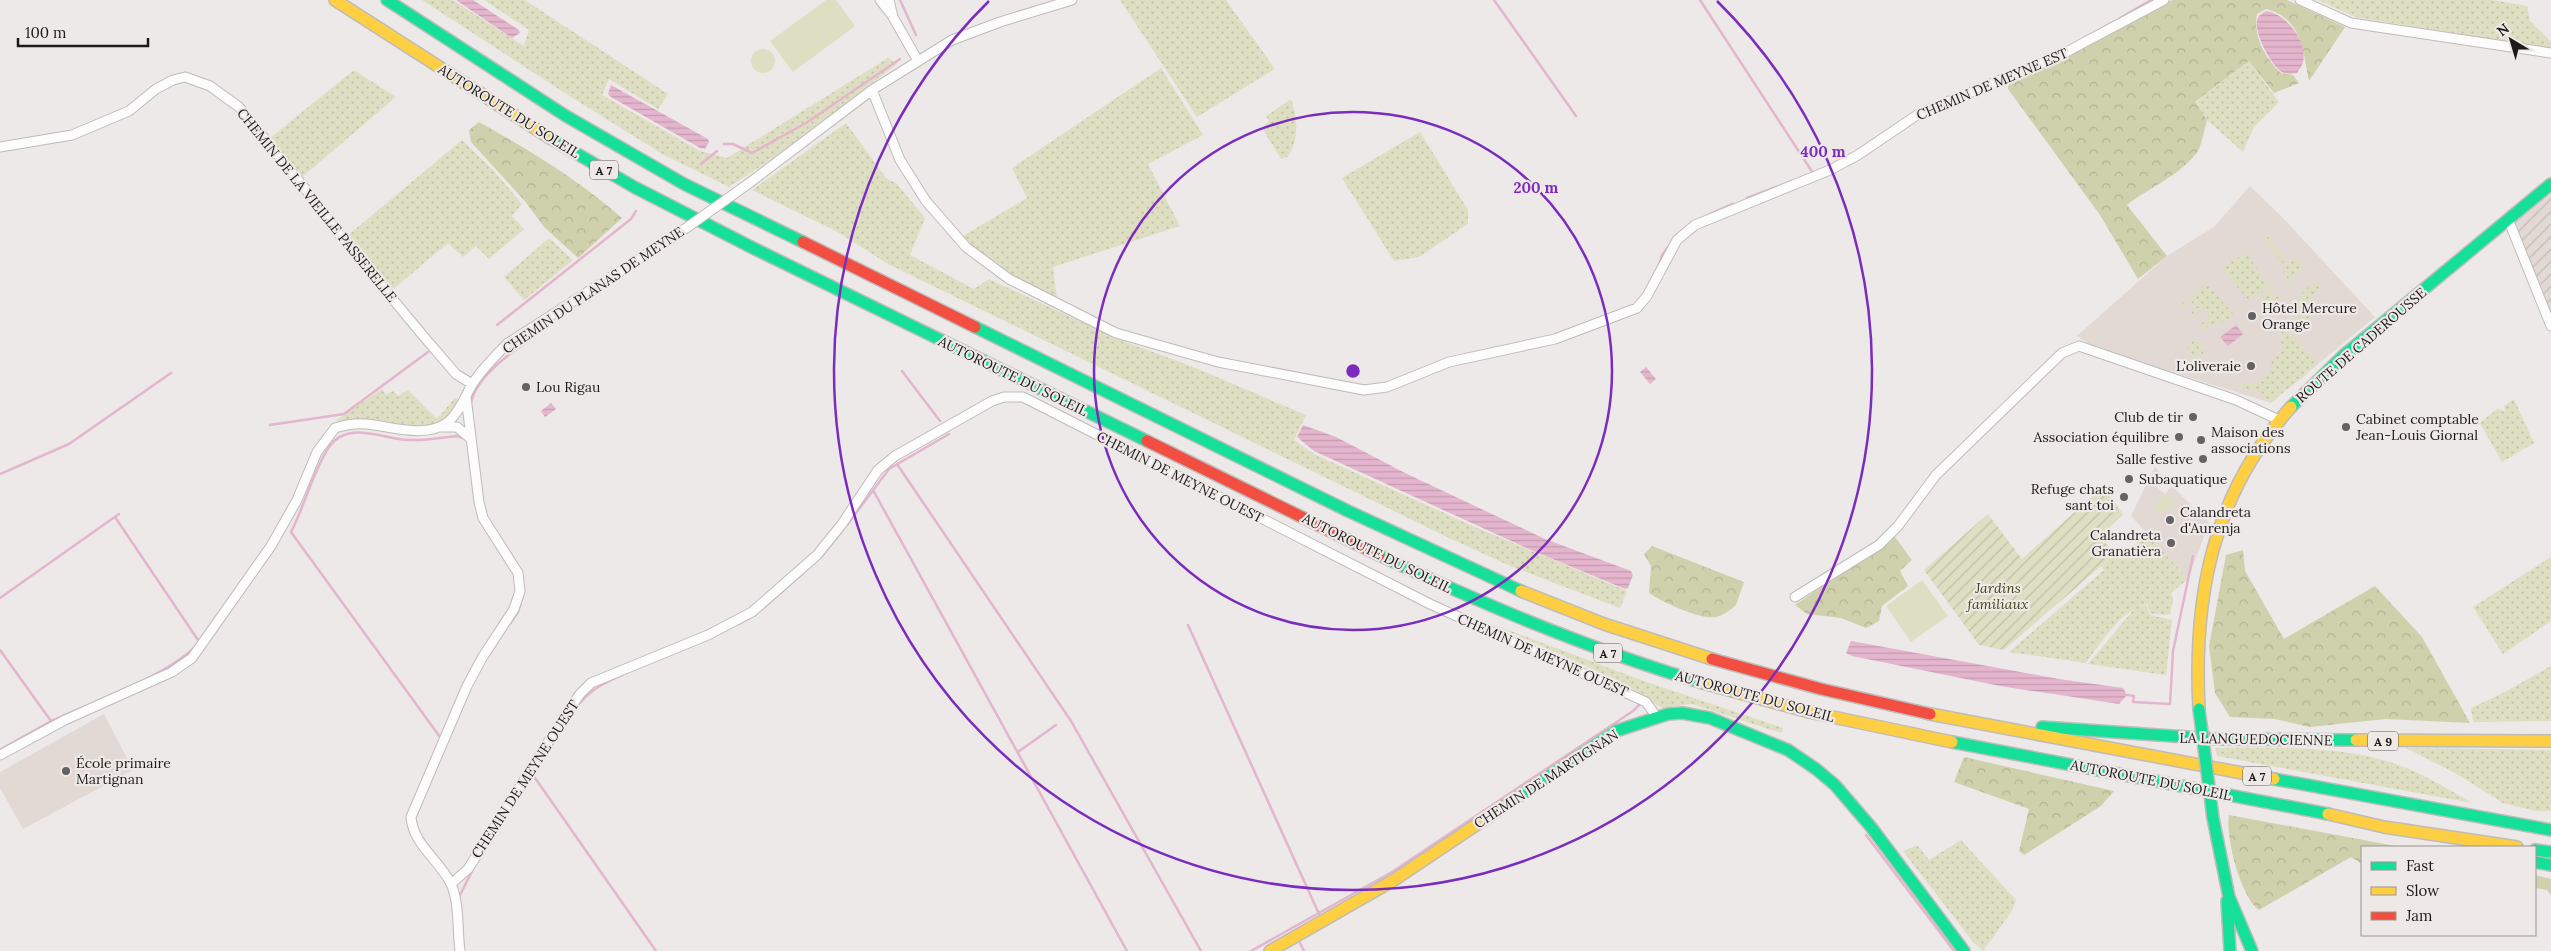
<svg xmlns="http://www.w3.org/2000/svg" width="2551" height="951" font-family="Lora,serif">
  <style>
    .built { fill: #e2d9d5 }
    .industrial { fill: url(#industrial-furrows) }
    .grass { fill: url(#grass-dots) }
    .forest { fill: url(#forest-crowns) }
    .park { fill: #dedfc2 }
    .garden { fill: url(#garden-furrows) }
    .water { fill: url(#water-rules) }
    .lines { fill: none; stroke-linecap: round; stroke-linejoin: round }
    .stream { stroke: #e4b5cd; stroke-width: 2.5 }
    .street-casing { stroke: #bebcbb; stroke-width: 11 }
    .fast-casing { stroke: #bebcbb; stroke-width: 14 }
    .slow-casing { stroke: #bebcbb; stroke-width: 14 }
    .jam-casing { stroke: #bebcbb; stroke-width: 14 }
    .street { stroke: #fcfcfc; stroke-width: 9 }
    .fast { stroke: #16e098; stroke-width: 11 }
    .slow { stroke: #ffcf43; stroke-width: 11 }
    .jam { stroke: #f24e42; stroke-width: 11 }
    .street-bridge-casing { stroke: #bebcbb; stroke-width: 11; stroke-linecap: butt }
    .fast-bridge-casing { stroke: #bebcbb; stroke-width: 14; stroke-linecap: butt }
    .street-bridge { stroke: #fcfcfc; stroke-width: 9 }
    .fast-bridge { stroke: #16e098; stroke-width: 11 }
    .ring { fill: none; stroke: #7b2cbf; stroke-width: 2.5 }
    .poi-dot { fill: #656362; stroke: #eee8e6; stroke-width: 2 }
    .labels { text-anchor: middle; dominant-baseline: central; stroke-width: 4.5; stroke-linejoin: round; paint-order: stroke }
    .shield { fill: #eee8e6; stroke: #5c5857; stroke-width: 1 }
    .shield-label { font-size: 12px; font-weight: bold; fill: #1d1b1a }
    .street-label { font-size: 14px; fill: #1d1b1a; stroke: #eee8e6 }
    .poi-label { font-size: 14px; fill: #1d1b1a; stroke: #eee8e6; text-anchor: start }
    .park-label { font-size: 14px; font-style: italic; fill: #464917; stroke: #eee8e6 }
    .centre { fill: #7b2cbf; stroke: #eee8e6; stroke-width: 2.5 }
    .ring-label { font-size: 15px; text-anchor: middle; font-weight: bold; fill: #7b2cbf; stroke: #eee8e6; stroke-width: 4.5; stroke-linejoin: round; paint-order: stroke }
  </style>
  <defs>
    <pattern id="industrial-furrows" width="10" height="10" patternUnits="userSpaceOnUse" patternTransform="scale(1.25)"><rect width="10" height="10" fill="#e2d9d5"/><path d="M-1 1l2-2M0 10L10 0M9 11l2-2" fill="none" stroke="#c1bab6"/></pattern>
    <pattern id="grass-dots" width="8" height="8" patternUnits="userSpaceOnUse" patternTransform="scale(1.25)"><rect width="8" height="8" fill="#dedfc2"/><path d="M2 2h.1M6 6h.1" fill="none" stroke="#bebfa6" stroke-width="1.8" stroke-linecap="round"/></pattern>
    <pattern id="forest-crowns" width="20" height="18" patternUnits="userSpaceOnUse" patternTransform="scale(1.25)"><rect width="20" height="18" fill="#cfd1ac"/><path d="M2 6a3 3 0 1 1 6 0M12 15a3 3 0 1 1 6 0" fill="none" stroke="#b1b393"/></pattern>
    <pattern id="garden-furrows" width="10" height="10" patternUnits="userSpaceOnUse" patternTransform="scale(1.25)"><rect width="10" height="10" fill="#dedfc2"/><path d="M-1 1l2-2M0 10L10 0M9 11l2-2" fill="none" stroke="#bebfa6"/></pattern>
    <pattern id="water-rules" width="6" height="5" patternUnits="userSpaceOnUse" patternTransform="scale(1.25)"><rect width="6" height="5" fill="#e4b5cd"/><path d="M0 2.5h6" fill="none" stroke="#c39baf"/></pattern>
  </defs>
  <rect width="100%" height="100%" fill="#ece9e8"/>
  <path class="built" d="M2250,186L2284,219L2375,317L2271,403L2137,361L2093,346L2077,336L2167,256L2214,227Z
    M2155,467L2165,478L2157,487L2165,494L2172,486L2209,523L2188,579L2131,516Z
    M104,714L133,770L23,829L0,788V772Z"/>
  <path class="industrial" d="M2551,193V317L2515,222Z"/>
  <path class="grass" d="M422,0H453L524,46L529,30L484,0H525L668,94L658,109L609,79L602,95L700,151L727,158L888,58L897,64L773,158L729,187L664,155L571,97Z
    M1120,0H1226L1275,69L1197,117Z
    M2318,0H2492L2527,6L2530,21L2551,42V49L2355,17Z
    M2249,61L2279,102L2254,127L2243,152L2207,120L2195,103Z
    M1161,68L1203,135L1148,164L1180,226L1053,267L1057,299C1021,281 989,265 963,236L1027,198L1012,168Z
    M354,70L396,97L301,178L270,138Z
    M1291,99C1298,118 1299,140 1288,157L1281,159L1262,128L1269,121L1266,116Z
    M846,123L886,178L897,184L925,218L910,255L974,289L989,279L1125,342L1191,366L1306,415L1294,440L1314,454L1475,527L1627,591L1620,608L1508,565L1447,537L888,264L836,231L752,190Z
    M1420,132L1468,210V224L1419,257L1394,261L1342,178Z
    M462,140L492,169L522,204L512,216L524,229L489,259L476,246L463,257L448,243L390,292L346,237Z
    M2269,236L2272,238L2270,241L2290,263L2296,259L2304,265L2289,280L2283,272L2287,268L2264,240Z
    M549,238L573,260L524,300L504,277Z
    M2245,252L2269,284L2258,297L2256,294L2248,300L2222,268L2231,261L2228,256L2235,260Z
    M2320,281V289C2309,296 2307,305 2309,317L2307,320L2301,321C2288,307 2306,284 2320,281Z
    M2207,283L2234,315L2226,322H2217L2203,329L2198,324L2205,322L2209,318L2206,309L2197,308L2193,317L2191,314L2194,305L2191,301L2184,308L2179,306Z
    M2272,284L2275,288L2271,290L2272,295L2282,299H2273L2266,304L2260,297L2266,295Z
    M2282,330C2297,335 2305,350 2315,361V366L2299,381L2302,374L2297,381L2271,402L2260,395L2262,392L2241,388L2240,384H2256L2273,370L2271,361L2280,354Z
    M2188 349a8 8 0 1 1 16 0a8 8 0 1 1-16 0Z
    M382,389L386,395L393,391L398,396L408,390L437,419L455,398L459,400L443,423C407,431 371,419 335,421Z
    M2514,399L2534,443L2502,462L2480,423L2497,409L2505,411L2504,406Z
    M2147,534L2188,579L2171,593L2173,599L2170,615L2151,614L2147,604C2122,609 2101,642 2086,663L2009,652L2104,570L2101,566L2115,554L2119,559Z
    M2551,557V621L2503,654L2473,607Z
    M2146,605L2150,615L2172,620L2166,675L2088,664L2135,608Z
    M1492,624L1641,680L1783,728L1781,733L1692,704L1662,708L1624,683Z
    M2551,666V721L2473,722L2471,708L2503,693Z
    M2215,748C2274,748 2334,745 2390,762C2419,771 2446,788 2472,803L2217,756Z
    M2406,748L2551,750V811H2535L2503,803L2457,774Z
    M1961,840L2016,900L2012,911L1983,951L1973,942L1903,851L1917,845L1929,860Z"/>
  <path class="forest" d="M2173,0H2287L2345,27L2309,81C2303,51 2302,18 2266,9L2257,14C2253,36 2265,58 2281,73L2293,75L2299,83L2274,93L2249,61L2195,102L2207,120C2204,130 2202,146 2196,154C2178,176 2149,188 2127,205L2167,256L2138,279L2100,215L2008,89V79L2156,6Z
    M479,122C529,150 579,180 622,218L578,258L544,227L524,200L471,142L469,130Z
    M1895,537L1912,560L1900,571L1908,586L1882,606L1879,621L1866,628L1841,618L1807,614L1795,605Z
    M1652,546L1744,582L1736,605C1731,609 1723,616 1716,617C1700,620 1662,602 1649,593L1651,566L1644,554Z
    M2243,550L2245,571L2284,639L2375,586L2422,637L2470,723L2386,719L2309,727L2275,719L2230,717L2215,693L2209,646L2226,555Z
    M1964,757L2114,791L2101,806L2024,855L2019,851L2029,809L1954,782Z
    M2229,815L2401,847H2362V864L2351,857L2259,910C2241,898 2225,837 2229,815Z
    M2535,875L2551,879V895L2547,890L2535,888Z"/>
  <path class="park" d="M826,0H836L855,26L793,72L770,41Z
    M751 61a12 12 0 1 1 24 0a12 12 0 1 1-24 0Z
    M2168,493L2176,503L2162,515L2154,506Z
    M1922,580L1948,616L1911,642L1886,606Z"/>
  <path class="garden" d="M2103,487L2123,514L2100,536L2115,554L2004,650L1979,645L1924,570L1988,514L2022,559Z"/>
  <path class="water" d="M456,0H473L519,30L520,33L512,38Z
    M2266,11C2285,13 2308,41 2303,62C2302,66 2299,70 2297,73C2292,74 2286,74 2282,72C2271,66 2250,27 2259,16C2261,14 2263,13 2266,11Z
    M611,85L708,139L709,142L705,149L700,148L611,97L608,94Z
    M2236,325L2243,334L2228,346L2220,337Z
    M1646,367L1656,379L1650,384L1640,372Z
    M551,403L556,409L545,417L541,411Z
    M1303,425L1336,437L1405,473L1545,539L1631,571L1633,575L1628,588L1625,589L1531,550L1314,451L1297,437Z
    M1851,641L2059,679L2123,688L2127,695L2119,704L2000,686L1852,656L1846,653Z"/>
  <g class="lines">
    <path class="stream" d="M900,0L916,35
      M1494,0L1576,116
      M1700,0L1813,173
      M2120,18L2151,0
      M2095,32L2115,21
      M1997,77L2021,67
      M724,144H733L752,153L806,123L900,59
      M701,164L717,151
      M1747,198L1792,181
      M1710,214L1733,204
      M1659,265L1662,255L1672,242
      M497,325L631,219L636,211
      M902,371L940,421
      M471,403C476,376 512,352 534,337
      M270,425L344,414L428,352
      M897,464L1071,721L1201,951
      M0,474L69,444L171,373
      M873,490L1127,951
      M115,517L200,643
      M847,525L889,469L949,434
      M822,556L842,531
      M0,598L119,514
      M762,609L803,573
      M739,624L756,614
      M509,625L518,612L524,592
      M1188,625L1319,914
      M0,650L51,721C93,702 162,678 194,648
      M2127,695L2134,696L2133,702L2170,704L2173,651L2193,556
      M575,709C588,691 603,683 622,675
      M572,713L533,775L656,951
      M440,737L291,532C305,505 313,471 329,447C347,420 383,439 408,440C424,441 442,437 458,436L463,438
      M0,750L51,721
      M1018,752L1056,725
      M519,797L533,775
      M1866,835L1954,951
      M459,897L472,871
      M1300,943L1304,951
      M1251,951L1392,872L1633,711L1640,704"/>
    <g class="street-casing">
      <path id="street" d="M880,0L891,14
        M889,0L893,17L918,61
        M2300,0L2351,23L2551,53
        M872,90L900,160L926,201L966,247L1009,279L1116,333L1218,362L1364,390L1387,387L1449,362L1555,339L1637,308L1647,296L1677,240L1695,225L1830,170L1858,155L1920,113L2055,58L2164,0
        M0,147L72,135L129,111L156,89L173,80L185,77L210,86L239,107L307,191L342,238L425,338L456,374L472,384
        M748,184L872,90L952,40L1000,22L1072,0
        M2508,219L2551,326
        M440,427H457L470,438
        M1795,597L1879,545L1898,526L1936,475L2062,353L2079,346L2236,400L2279,420
        M0,755L65,720L172,672L192,658L271,546L297,500L317,452L335,428C345,425 355,423 366,424C390,426 426,439 448,422C460,412 465,396 473,383C483,368 495,356 508,343L675,236
        M451,884L468,869L564,717L580,694L591,683L708,635L752,612L817,555L842,524L878,470L895,456L992,401L1004,397H1023L1430,604L1646,702L1656,716
        M460,951C457,930 460,901 450,882C438,859 413,844 411,817L467,686L482,658L514,609L520,591L518,573L483,518L479,502L466,397"/>
    </g>
    <g class="fast-casing">
      <path id="fast" d="M387,0L566,116L684,184L803,242
        M550,138L634,187L753,248L1147,441
        M975,327L1348,511L1521,591
        M2291,407L2343,356L2551,184
        M1379,555C1484,605 1591,650 1703,683
        M2042,727L2216,739L2356,740
        M1952,742L2328,814
        M2274,779L2551,830
        M1506,805L1616,731L1668,714L1682,713L1710,718L1788,750L1816,769L1835,785L1871,827L1964,951
        M2213,818L2229,897L2252,951
        M2535,850L2551,852
        M2535,862L2551,865
        M2227,901L2230,951"/>
    </g>
    <g class="slow-casing">
      <path id="slow" d="M335,0L550,138
        M1521,591L1604,624L1712,659
        M1703,683L1809,712L1952,742
        M2199,709C2193,595 2213,494 2291,407
        M1930,714L2274,779
        M2356,740L2551,741
        M2328,814L2384,827L2517,847
        M1270,951L1394,880L1506,805"/>
    </g>
    <g class="jam-casing">
      <path id="jam" d="M803,242L975,327
        M1147,441L1379,555
        M1712,659L1821,689L1930,714"/>
    </g>
    <use href="#street" class="street"/>
    <use href="#fast" class="fast"/>
    <use href="#slow" class="slow"/>
    <use href="#jam" class="jam"/>
    <g class="street-bridge-casing">
      <path id="street-bridge" d="M675,236L748,184"/>
    </g>
    <g class="fast-bridge-casing">
      <path id="fast-bridge" d="M2199,709L2213,818"/>
    </g>
    <use href="#street-bridge" class="street-bridge"/>
    <use href="#fast-bridge" class="fast-bridge"/>
  </g>
  <g class="ring">
    <circle cx="1353" cy="371" r="259"/>
    <path d="M1717 1A519 519 0 1 1 989 1"/>
  </g>
  <g class="poi-dot">
    <circle cx="2252" cy="316" r="5"/>
    <circle cx="2251" cy="366" r="5"/>
    <circle cx="526" cy="387" r="5"/>
    <circle cx="2193" cy="417" r="5"/>
    <circle cx="2346" cy="427" r="5"/>
    <circle cx="2179" cy="437" r="5"/>
    <circle cx="2201" cy="440" r="5"/>
    <circle cx="2203" cy="459" r="5"/>
    <circle cx="2129" cy="479" r="5"/>
    <circle cx="2124" cy="497" r="5"/>
    <circle cx="2170" cy="520" r="5"/>
    <circle cx="2171" cy="543" r="5"/>
    <circle cx="66" cy="771" r="5"/>
  </g>
  <g class="labels">
    <g class="shield">
      <rect x="590" y="160.5" width="28" height="19" rx="4"/>
      <rect x="1594" y="643.5" width="28" height="19" rx="4"/>
      <rect x="2368" y="731.5" width="30" height="19" rx="4"/>
      <rect x="2243" y="766.5" width="28" height="19" rx="4"/>
    </g>
    <g class="shield-label">
      <text x="604" y="170">A 7</text>
      <text x="1608" y="653">A 7</text>
      <text x="2383" y="741">A 9</text>
      <text x="2257" y="776">A 7</text>
    </g>
    <g class="street-label">
      <text transform="translate(1992 84) rotate(-23)">CHEMIN DE MEYNE EST</text>
      <text transform="translate(509 111) rotate(32)">AUTOROUTE DU SOLEIL</text>
      <text transform="translate(317 205) rotate(51)">CHEMIN DE LA VIEILLE PASSERELLE</text>
      <text transform="translate(593 290) rotate(-34)">CHEMIN DU PLANAS DE MEYNE</text>
      <text transform="translate(2361 345) rotate(-41)">ROUTE DE CADEROUSSE</text>
      <text transform="translate(1013 376) rotate(26)">AUTOROUTE DU SOLEIL</text>
      <text transform="translate(1180 477) rotate(27)">CHEMIN DE MEYNE OUEST</text>
      <text transform="translate(1377 553) rotate(26)">AUTOROUTE DU SOLEIL</text>
      <text transform="translate(1543 655) rotate(24)">CHEMIN DE MEYNE OUEST</text>
      <text transform="translate(1755 696) rotate(15)">AUTOROUTE DU SOLEIL</text>
      <text transform="translate(2256 739) rotate(1)">LA LANGUEDOCIENNE</text>
      <text transform="translate(525 779) rotate(-57)">CHEMIN DE MEYNE OUEST</text>
      <text transform="translate(1546 779) rotate(-33)">CHEMIN DE MARTIGNAN</text>
      <text transform="translate(2151 780) rotate(11)">AUTOROUTE DU SOLEIL</text>
    </g>
    <g class="poi-label">
      <text x="2262" y="308">Hôtel Mercure<tspan x="2262" dy="16">Orange</tspan></text>
      <text x="2241" y="366" text-anchor="end">L'oliveraie</text>
      <text x="536" y="387">Lou Rigau</text>
      <text x="2183" y="417" text-anchor="end">Club de tir</text>
      <text x="2356" y="419">Cabinet comptable<tspan x="2356" dy="16">Jean-Louis Giornal</tspan></text>
      <text x="2211" y="432">Maison des<tspan x="2211" dy="16">associations</tspan></text>
      <text x="2169" y="437" text-anchor="end">Association équilibre</text>
      <text x="2193" y="459" text-anchor="end">Salle festive</text>
      <text x="2139" y="479">Subaquatique</text>
      <text x="2114" y="489" text-anchor="end">Refuge chats<tspan x="2114" dy="16">sant toi</tspan></text>
      <text x="2180" y="512">Calandreta<tspan x="2180" dy="16">d'Aurenja</tspan></text>
      <text x="2161" y="535" text-anchor="end">Calandreta<tspan x="2161" dy="16">Granatièra</tspan></text>
      <text x="76" y="763">École primaire<tspan x="76" dy="16">Martignan</tspan></text>
    </g>
    <g class="park-label">
      <text x="1998" y="588">Jardins<tspan x="1998" dy="16">familiaux</tspan></text>
    </g>
  </g>
  <circle cx="1353" cy="371" r="8" class="centre"/>
  <g class="ring-label">
    <text x="1823" y="157">400 m</text>
    <text x="1536" y="193">200 m</text>
  </g>
  <rect x="2361" y="846" width="175" height="90" fill="#eee8e6" stroke="#9a9694"/>
  <rect x="2371" y="862" width="25" height="8" fill="#16e098" stroke="#9a9694"/>
  <text x="2406" y="871" font-size="15" fill="#1d1b1a">Fast</text>
  <rect x="2371" y="887" width="25" height="8" fill="#ffcf43" stroke="#9a9694"/>
  <text x="2406" y="896" font-size="15" fill="#1d1b1a">Slow</text>
  <rect x="2371" y="912" width="25" height="8" fill="#f24e42" stroke="#9a9694"/>
  <text x="2406" y="921" font-size="15" fill="#1d1b1a">Jam</text>
  <g transform="translate(2511 40) rotate(322)" stroke="#eee8e6" stroke-width="4" paint-order="stroke">
  <path d="M0-4L9 19L0 12L-9 19Z" fill="#1d1b1a"/>
  <text y="-8" font-size="14" font-weight="bold" text-anchor="middle" fill="#1d1b1a">N</text>
  </g>
  <path d="M18 38v8h130v-8" fill="none" stroke="#1d1b1a" stroke-width="2.5"/>
  <text x="25" y="38" font-size="15" fill="#1d1b1a" stroke="#eee8e6" stroke-width="4" paint-order="stroke">100 m</text>
</svg>
